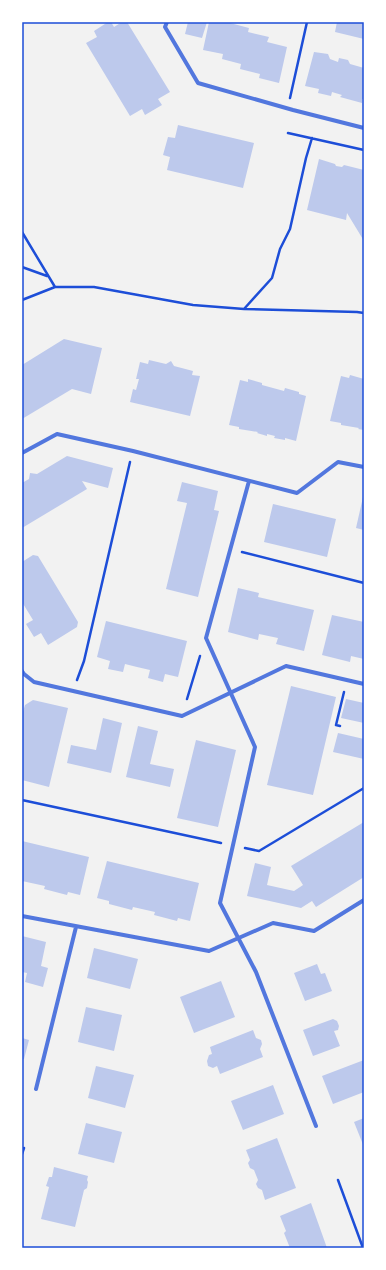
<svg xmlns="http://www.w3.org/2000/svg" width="386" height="1270" font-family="'DM Sans',sans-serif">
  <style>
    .building { fill: #bdc9ec }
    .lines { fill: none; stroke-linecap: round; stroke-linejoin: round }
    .path { stroke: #1d4ed8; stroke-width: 2.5 }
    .minor { stroke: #5277de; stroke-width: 4 }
    .neatline { fill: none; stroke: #1d4ed8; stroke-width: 1.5 }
  </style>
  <rect width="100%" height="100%" fill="#f2f2f2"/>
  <path class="building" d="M108,22H111L114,27L122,22H127L170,92L158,99L162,105L145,115L142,109L130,116L86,43L97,37L94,31Z
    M188,22H207L202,38L185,34Z
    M209,22H231L230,23L249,28L248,32L269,37L267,42L287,47L279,83L259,78L260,74L240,69L241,64L222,59L223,54L203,50Z
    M337,22H364V39L335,32Z
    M314,52L328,54L330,59L338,62L339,58L348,60L350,64L364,68V99H362V103L340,97L342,95L332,92L331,96L318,93L319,89L305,86Z
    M178,125L254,143L243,188L167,170L170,157L163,155L168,137L175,138Z
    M319,159L335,164L336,166L342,167L344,165L364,170V241L347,213L346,220L307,210Z
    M64,339L102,348L91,394L72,389L22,419V365Z
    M149,360L166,364L171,361L174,366L193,371L192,375L200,376L190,416L130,402L133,389L136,390L139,379H136L140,362L148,364Z
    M350,375L364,379V430L358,429L359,428L341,425V423L330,421L341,376L349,378Z
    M248,379L262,383V385L284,391L285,388L299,392V394L306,396L296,441L285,438V440L274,438L275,436L267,434V436L257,433L258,432L239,429V427L229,425L240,380L248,382Z
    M67,456L113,468L108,488L82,481L87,489L22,528V483L29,479L30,473L37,474Z
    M182,482L218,491L214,510L219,511L198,597L166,589L187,503L177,501Z
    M363,497H364V530L356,528Z
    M273,504L336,519L327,557L264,542Z
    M33,555L38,556L78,622L77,627L48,645L41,633L34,637L26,624L33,620L22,602V562Z
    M238,588L259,593L258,597L314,610L304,651L276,644L278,638L259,634L258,640L228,632Z
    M332,615L364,622V659L351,656L350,662L322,655Z
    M106,621L187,641L178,677L165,674L163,682L148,678L150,670L137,667L125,664L123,672L108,669L110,661L97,657Z
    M291,686L336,697L313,795L267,785Z
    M346,699L364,703V723L341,718Z
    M33,700L68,708L49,787L22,780V715L25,705Z
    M103,718L122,723L111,773L67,763L71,745L96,750Z
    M138,726L158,731L150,764L174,769L170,787L126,777Z
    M338,733L364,739V759L333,752Z
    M196,740L236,750L218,827L177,818Z
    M364,822V877L316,907L312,901L301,908L247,896L255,863L271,867L267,885L294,891L303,885L291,866Z
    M22,841L89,857L80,895L68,892L67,895L44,889L45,886L22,881Z
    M107,861L199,883L190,921L178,918L177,921L154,915L155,912L133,907L132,910L109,904V901L97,898Z
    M22,936L46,942L41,966L48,968L43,987L25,982L27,973L22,972Z
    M94,948L138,959L130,989L87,978Z
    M317,964L321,974L325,973L332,991L305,1001L294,973Z
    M221,981L235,1017L194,1033L180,997Z
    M86,1007L122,1015L114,1051L78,1042Z
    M333,1019L337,1021L339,1026L338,1030L334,1031L340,1046L313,1056L303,1030Z
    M253,1030L256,1038L261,1040L262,1044L260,1049L263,1057L220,1074L217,1066L213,1068L208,1066L207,1061L209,1055L212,1054L210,1047Z
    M22,1038L29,1040L24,1059H22Z
    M364,1060V1092L333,1104L322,1076Z
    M96,1066L134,1075L125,1108L88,1098Z
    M273,1085L284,1114L243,1130L231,1101Z
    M364,1118V1147L354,1122Z
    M86,1123L122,1132L114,1163L78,1154Z
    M277,1138L296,1188L265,1200L262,1190L258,1188L256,1184L258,1180L254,1170L250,1168L248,1163L250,1160L246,1150Z
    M54,1167L88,1176L87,1180L88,1182L87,1188L84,1190L75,1227L41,1219L49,1187L46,1186L49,1177H52Z
    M311,1203L327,1248H290L284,1233L286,1231L280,1216Z"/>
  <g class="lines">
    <path class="path" d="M290,98L307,22
      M288,133L364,150
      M22,232L55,287
      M22,267L47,276
      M22,300L55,287H94L193,305L244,309L357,312L364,313
      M244,309L272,278L280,249L290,229L306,158L312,138
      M242,552L364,583
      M77,680L84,661L130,462
      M187,699L200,656
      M340,726L336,725L344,692
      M22,800L221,843
      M245,848L259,851L364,788
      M22,1154L24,1148
      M338,1180L363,1248"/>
    <path class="minor" d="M167,22L165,27L198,83L293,110L364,128
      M22,453L57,434L133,451L297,493L338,462L364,467
      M249,481L206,638L255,747L220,903L256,972L316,1126
      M22,671L24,674L34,682L182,716L286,666L364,684
      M22,916L209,951L273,923L314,931L364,900
      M36,1089L76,927"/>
  </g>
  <rect width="386" height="1270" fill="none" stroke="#ffffff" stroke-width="46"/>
  <rect x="23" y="23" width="340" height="1224" class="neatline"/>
</svg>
